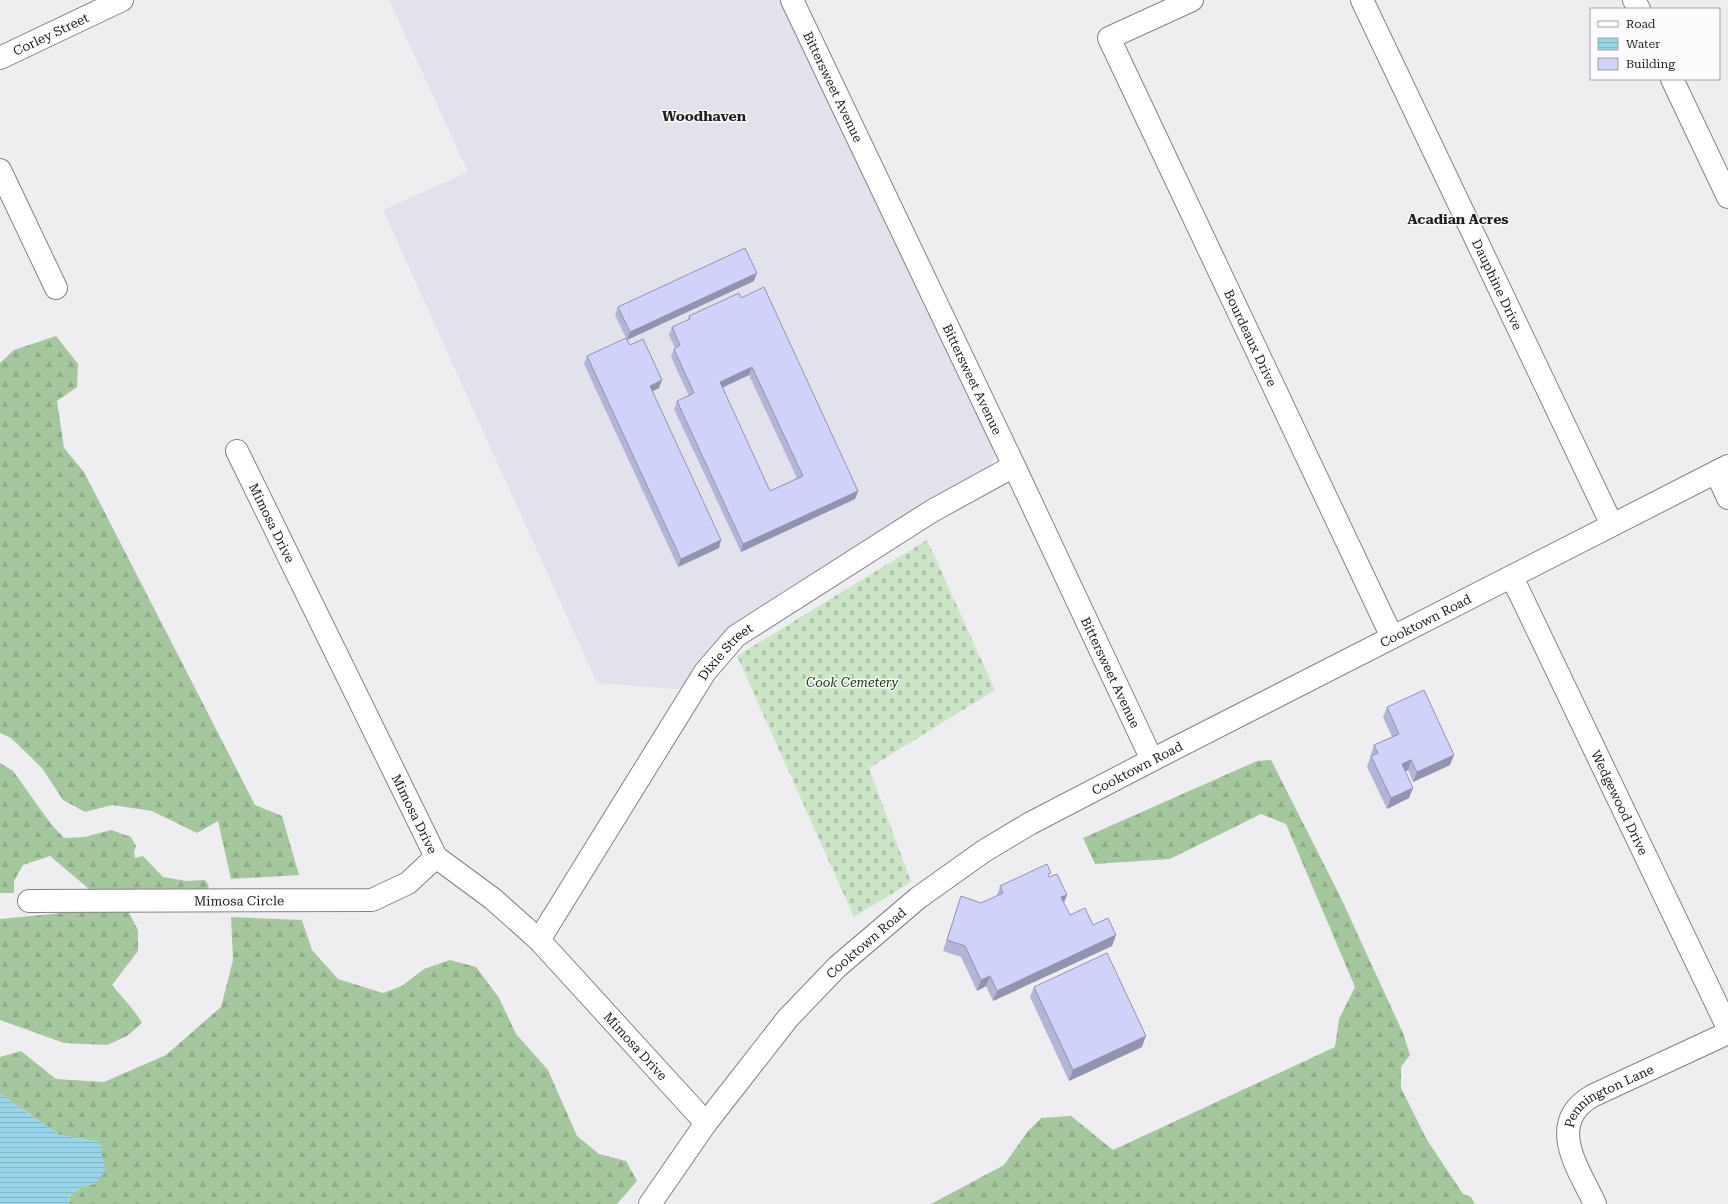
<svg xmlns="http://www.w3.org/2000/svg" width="1728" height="1204" font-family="'Roboto Serif',serif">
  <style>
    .built { fill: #e2e2ec }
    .forest { fill: url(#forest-firs) }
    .cemetery { fill: url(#cemetery-stones) }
    .water { fill: url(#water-rules) }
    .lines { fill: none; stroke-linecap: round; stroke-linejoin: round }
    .minor-casing { stroke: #828385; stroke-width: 24 }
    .minor { stroke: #fff; stroke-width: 22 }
    .wall { fill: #b4b5d6; fill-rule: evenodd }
    .shaded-wall { fill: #9293ae }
    .building { fill: #d1d2f9; stroke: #9293ae; fill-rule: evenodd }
    .labels { text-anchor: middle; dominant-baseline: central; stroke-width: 3; stroke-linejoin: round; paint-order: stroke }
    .street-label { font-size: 13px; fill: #1e1e1f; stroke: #fbfbfe }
    .park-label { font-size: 13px; font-style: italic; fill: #103d04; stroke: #fbfbfe }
    .neighbourhood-label { font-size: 14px; font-weight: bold; fill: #1e1e1f; stroke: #fbfbfe }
  </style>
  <defs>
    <pattern id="forest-firs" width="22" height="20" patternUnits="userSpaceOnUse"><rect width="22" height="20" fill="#a5c79e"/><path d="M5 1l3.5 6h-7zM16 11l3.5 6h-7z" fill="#8eaa88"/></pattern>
    <pattern id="cemetery-stones" width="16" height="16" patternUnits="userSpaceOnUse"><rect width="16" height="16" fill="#cce5c7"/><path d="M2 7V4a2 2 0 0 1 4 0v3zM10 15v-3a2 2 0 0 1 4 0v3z" fill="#afc4aa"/></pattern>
    <pattern id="water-rules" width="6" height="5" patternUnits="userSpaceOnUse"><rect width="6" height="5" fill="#99d5e8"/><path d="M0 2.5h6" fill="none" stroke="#83b6c7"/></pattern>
  </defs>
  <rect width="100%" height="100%" fill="#eeeef1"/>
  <path class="built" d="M389,0H783L994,447V456L989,470L782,600L687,690L597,683L383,210L468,172Z"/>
  <path class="forest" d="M56,336L78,364L77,387L57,401L64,448L84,472L255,805L282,816L299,875L231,879L218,821L197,833L152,811L112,805L85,812L63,800L42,768L11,738L0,733V363L14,350Z
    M1271,760L1340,896L1403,1033L1410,1055L1401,1067V1088L1427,1140L1463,1194L1471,1197L1475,1204H931L1004,1165L1028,1131L1041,1118L1071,1116L1113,1150L1335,1047L1339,1019L1355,987L1286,824L1261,814L1170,859L1095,864L1083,838L1257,761Z
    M0,763L13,771L51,824L64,838L85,837L111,830L131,837L136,846L134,852L135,858L143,856L163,877L187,881L205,880L209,886L206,892L89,889L50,856L23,865L14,881V893H0Z
    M126,907L138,930V951L112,985C123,999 133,1007 142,1023L127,1036L107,1045L64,1043L0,1020V919Z
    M231,917L302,920L312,950L338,979L383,993L402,986L424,969L450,960L476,967L499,998L516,1034L548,1070L577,1136L599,1154L626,1161L637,1181L617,1204H68L70,1196L83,1186L94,1184L100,1142L60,1135L0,1094V1057L21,1051L56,1079L104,1082L166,1055L221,1007L233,960Z"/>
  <path class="cemetery" d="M927,540L995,690L869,768L911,882L854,917L737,656Z"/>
  <path class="water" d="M0,1094L60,1135L100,1142L105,1172L94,1184L83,1186L70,1196L68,1204H0Z"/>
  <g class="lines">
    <g class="minor-casing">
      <g id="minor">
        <path id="s1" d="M792,0L1014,466L1152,760"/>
        <path id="s2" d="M1192,0L1109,38L1392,637"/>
        <path id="s3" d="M1362,0L1612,525"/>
        <path d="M1634,0L1639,9"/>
        <path id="s4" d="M0,58L122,0"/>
        <path d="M1672,79L1728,197"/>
        <path d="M0,170L56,288"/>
        <path id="s5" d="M237,451L436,857L493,899L539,940L706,1123"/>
        <path d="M1716,472L1728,498"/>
        <path id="s6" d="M1512,577L1728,1028"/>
        <path id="s7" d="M29,901L372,900L408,883L436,857"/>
        <path id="s8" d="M539,940L705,672L736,636L932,511L1014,466"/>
        <path id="s9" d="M650,1204L706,1123L788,1018L837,967L918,898L984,851L1029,824L1152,760L1728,466"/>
        <path id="s10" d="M1595,1204C1579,1169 1545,1124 1592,1096L1728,1033"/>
      </g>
    </g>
    <use href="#minor" class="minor"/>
  </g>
  <path class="wall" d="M754,281L627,340L630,345L659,388L652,391L719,548L678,567L584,364L587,356L626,338L615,315L618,307Z
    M741,298L858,491L855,499L741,552L674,409L677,401L689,396L671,357L674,349L675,348L669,335L672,327L688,320L689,316ZM749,375L797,478L770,491L722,388Z
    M1387,707L1450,765L1413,782L1408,770L1405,771L1409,798L1387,809L1367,767L1374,745L1392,737L1383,717Z
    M1049,877L1064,903L1070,915L1116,935L1112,946L993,1001L986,986L977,991L961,957L943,951L961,896L981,903L997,896L1000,886Z
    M1034,987L1142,1047L1069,1081L1030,997Z"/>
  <path class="shaded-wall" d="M757,273L754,281L627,340L630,332Z
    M752,367L749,375L717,390L720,382Z
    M662,380L659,388L647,394L650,386Z
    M858,491L855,499L741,552L743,544Z
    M721,540L719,548L678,567L681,559Z
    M1454,755L1450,765L1413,782L1417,772Z
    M1411,760L1408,770L1398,775L1402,764Z
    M1413,788L1409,798L1387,809L1391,798Z
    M1067,895L1063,905L1061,897Z
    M1116,935L1112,946L993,1001L997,991Z
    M990,976L986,986L977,991L981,980Z
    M1146,1036L1142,1047L1069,1081L1073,1070Z"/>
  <path class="building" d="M745,248L757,273L630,332L618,307Z
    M764,287L858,491L743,544L677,401L694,393L674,349L680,345L672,327L690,319L689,316L739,293L741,298ZM752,367L803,476L770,491L720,382Z
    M626,338L630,345L643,339L662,380L650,386L721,540L681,559L587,356Z
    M1424,690L1454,755L1417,772L1411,760L1402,764L1413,788L1391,798L1371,756L1378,753L1374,745L1399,734L1387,707Z
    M1047,864L1051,873L1048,874L1049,877L1057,874L1067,895L1061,897L1070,915L1085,908L1093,925L1108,918L1116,935L997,991L990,976L981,980L965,946L947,940L961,896L981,903L1003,893L1000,886Z
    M1107,953L1146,1036L1073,1070L1034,987Z"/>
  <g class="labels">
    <g class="street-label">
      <text stroke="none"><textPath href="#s4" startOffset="56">Corley Street</textPath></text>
      <text stroke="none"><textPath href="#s1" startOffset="96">Bittersweet Avenue</textPath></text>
      <text stroke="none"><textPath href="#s3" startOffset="315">Dauphine Drive</textPath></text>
      <text stroke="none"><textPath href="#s2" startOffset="423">Bourdeaux Drive</textPath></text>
      <text stroke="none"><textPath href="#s1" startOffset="420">Bittersweet Avenue</textPath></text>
      <text stroke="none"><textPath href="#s5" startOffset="80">Mimosa Drive</textPath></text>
      <text stroke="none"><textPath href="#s9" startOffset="988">Cooktown Road</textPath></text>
      <text stroke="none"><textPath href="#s8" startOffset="344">Dixie Street</textPath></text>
      <text stroke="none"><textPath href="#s1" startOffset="744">Bittersweet Avenue</textPath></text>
      <text stroke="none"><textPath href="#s9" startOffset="664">Cooktown Road</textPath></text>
      <text stroke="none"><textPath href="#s6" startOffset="250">Wedgewood Drive</textPath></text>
      <text stroke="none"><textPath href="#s5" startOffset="404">Mimosa Drive</textPath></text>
      <text stroke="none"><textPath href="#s7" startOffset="210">Mimosa Circle</textPath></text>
      <text stroke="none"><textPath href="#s9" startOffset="340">Cooktown Road</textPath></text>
      <text stroke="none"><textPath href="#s5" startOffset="728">Mimosa Drive</textPath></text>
      <text stroke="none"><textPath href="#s10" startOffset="136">Pennington Lane</textPath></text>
    </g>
    <g class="park-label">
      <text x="852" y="682">Cook Cemetery</text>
    </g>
    <g class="neighbourhood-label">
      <text x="704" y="116">Woodhaven</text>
      <text x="1458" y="219">Acadian Acres</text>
    </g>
  </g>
  <rect x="1590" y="8" width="130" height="72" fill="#fbfbfe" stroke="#a3a3a5"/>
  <rect x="1598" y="21" width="20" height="6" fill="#ffffff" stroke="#a3a3a5"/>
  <text x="1626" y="28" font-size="12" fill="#1e1e1f">Road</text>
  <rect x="1598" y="38" width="20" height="12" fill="url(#water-rules)" stroke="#a3a3a5"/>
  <text x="1626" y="48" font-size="12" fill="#1e1e1f">Water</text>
  <rect x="1598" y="58" width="20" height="12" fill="#d1d2f9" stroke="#a3a3a5"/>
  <text x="1626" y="68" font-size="12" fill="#1e1e1f">Building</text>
</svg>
